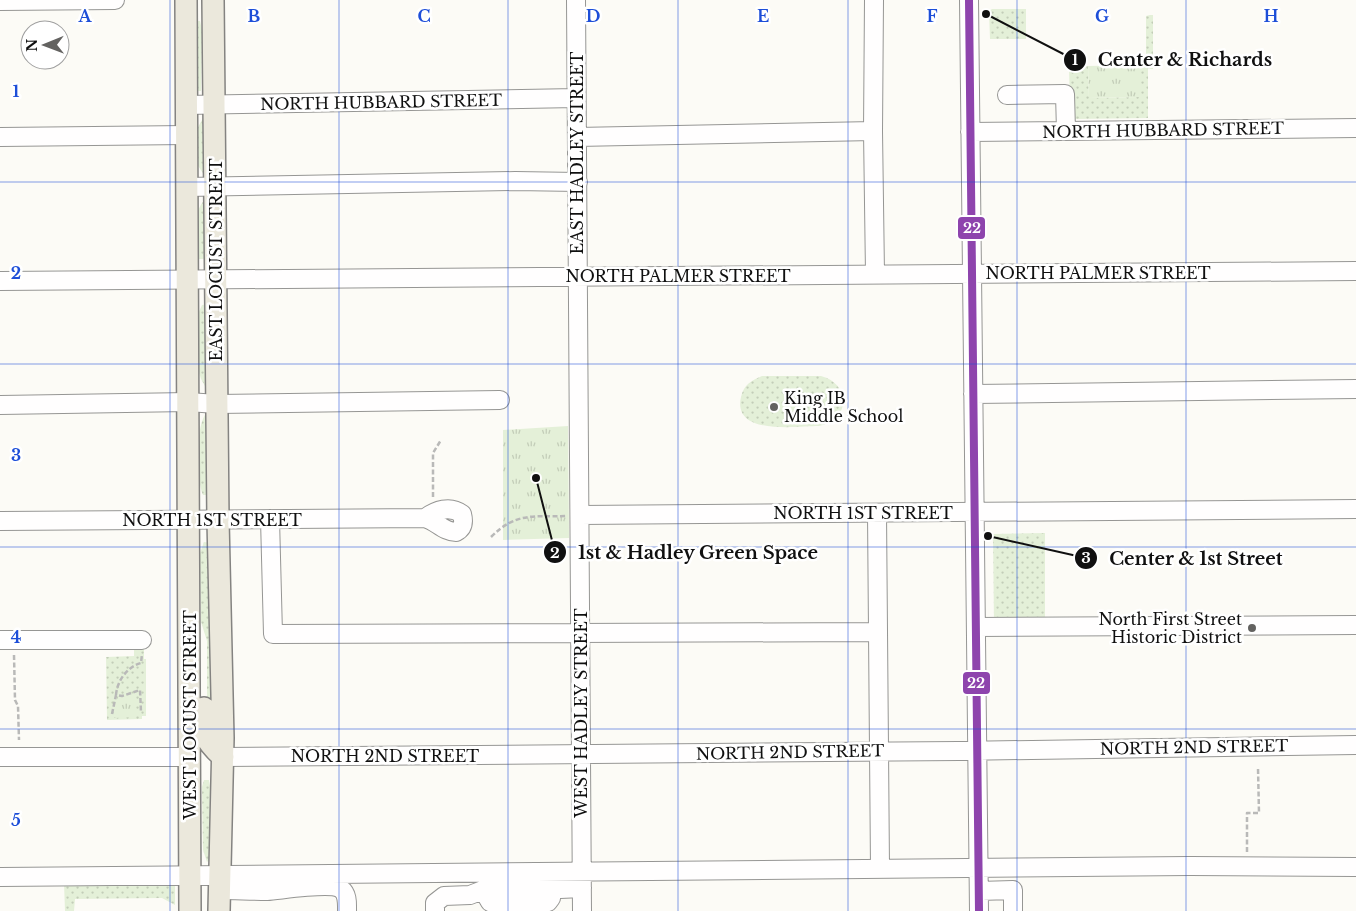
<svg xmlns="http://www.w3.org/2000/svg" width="1356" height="911" font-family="'Libre Baskerville',serif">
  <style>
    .grass { fill: url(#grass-dots) }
    .park { fill: url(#park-tufts) }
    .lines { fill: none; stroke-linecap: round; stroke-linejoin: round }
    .minor-casing { stroke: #969694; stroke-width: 20 }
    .major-casing { stroke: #848381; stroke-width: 24 }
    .path { stroke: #b9b9b8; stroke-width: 2.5; stroke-dasharray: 5 2.5; stroke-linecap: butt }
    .minor { stroke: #fffefe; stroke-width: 18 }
    .major { stroke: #ebe8dc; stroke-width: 21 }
    .bus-1-casing { stroke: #fff; stroke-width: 11 }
    .bus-1 { stroke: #8e44ad; stroke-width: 8 }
    .grid { fill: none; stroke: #1d4ed8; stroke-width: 1; stroke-opacity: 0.55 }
    .poi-dot { fill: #636260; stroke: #fff; stroke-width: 2 }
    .labels { text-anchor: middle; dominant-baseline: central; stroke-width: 5; stroke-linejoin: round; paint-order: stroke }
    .street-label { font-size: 16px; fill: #101010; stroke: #fff }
    .poi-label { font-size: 16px; fill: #101010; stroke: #fff; text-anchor: start }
    .grid-label { font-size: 16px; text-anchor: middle; font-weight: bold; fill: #1d4ed8; stroke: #fff; stroke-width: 5; stroke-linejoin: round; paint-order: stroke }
    .leader { fill: none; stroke: #101010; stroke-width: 2 }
    .callout-dot { fill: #101010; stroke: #fff; stroke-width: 2 }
    .mark-label { font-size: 15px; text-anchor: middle; font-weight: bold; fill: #fff }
    .callout-label { font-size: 18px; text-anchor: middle; font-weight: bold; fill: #101010; stroke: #fff; stroke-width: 5; stroke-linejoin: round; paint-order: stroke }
    .line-badge { stroke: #fff; stroke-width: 2 }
    .badge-label { font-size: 14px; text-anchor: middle; font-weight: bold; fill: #fff }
  </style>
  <defs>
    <pattern id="grass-dots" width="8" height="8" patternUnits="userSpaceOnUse" patternTransform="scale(1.25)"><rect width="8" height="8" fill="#e4f0d8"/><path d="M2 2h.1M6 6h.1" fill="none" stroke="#c3cdb8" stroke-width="1.8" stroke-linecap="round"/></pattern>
    <pattern id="park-tufts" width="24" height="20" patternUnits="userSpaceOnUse" patternTransform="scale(1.25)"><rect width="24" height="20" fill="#e4f0d8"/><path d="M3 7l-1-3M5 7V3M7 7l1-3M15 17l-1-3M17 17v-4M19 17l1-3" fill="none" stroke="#c3cdb8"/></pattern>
  </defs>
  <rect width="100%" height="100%" fill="#fcfbf6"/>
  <path class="grass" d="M992,9H1026V39H990L989,11Z
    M1150,15H1153V69H1148V118L1074,119L1070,108L1069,67L1088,66L1089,98L1139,97V56H1146V16Z
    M195,21H200L202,30L201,91H196Z
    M205,116L206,176C189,160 191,133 205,116Z
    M206,198V259H199C193,239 191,214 206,198Z
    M209,304L207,387L205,386L201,379L198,369L197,316L202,305Z
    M762,376H821C851,384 851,420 819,426C797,426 732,436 741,397C744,384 751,381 762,376Z
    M207,412L210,495H203C196,479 195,425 207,412Z
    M1045,533V624L994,625L993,534Z
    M204,542L211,543L216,726L207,725V641L201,622L200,553Z
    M144,649V659H146V716H142V719L107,720L106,657L134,656V650Z
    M204,780H209L210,787L209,860L207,862L203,850L202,787Z
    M175,882V905L162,898L75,899L74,911H65L64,883Z"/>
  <path class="park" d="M1139,65V97L1089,98L1088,66Z
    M568,426L569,538L503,540V430Z
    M135,693L136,717L114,718L118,697Z"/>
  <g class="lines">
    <g class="minor-casing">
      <path id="minor" d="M576,0L582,911
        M874,0L873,131L875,274
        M969,0L979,911
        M0,1L115,0
        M1007,95L1065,94L1066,131
        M186,105L576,98
        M970,132L1356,128
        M0,137L187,135
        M577,137L873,131
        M187,187L515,181L578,182
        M0,281L1356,271
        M973,394L1356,389
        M0,405L188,402L217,404L500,400
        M877,513L880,868
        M580,515L1356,509
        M270,519L273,634L877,632
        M0,521L425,518C436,521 444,532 456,532C464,528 464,522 462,514C450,505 436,510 425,518
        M976,627L1356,625
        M0,640H142
        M0,757H190
        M223,757L959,751L1356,745
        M0,877L1190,866L1356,867
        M538,884H545L560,889L582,888
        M220,890C235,890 251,891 267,891C282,890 330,882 341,889C348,894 347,904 347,911
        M979,891L1013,890V911
        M435,911V903L444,896L470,895L483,890L540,889L547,890L550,894L551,898L548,902L542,904L496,905L490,902L483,890"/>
    </g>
    <g class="major-casing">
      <path id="major" d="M186,0L190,911
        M213,0L218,520L223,738L219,911
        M204,708C204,734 202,738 223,757"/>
    </g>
    <path class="path" d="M433,497V453L441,440
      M491,537C516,512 533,517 566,516
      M14,655L15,700L18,706L19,740
      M116,695C117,681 127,667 141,663L142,654
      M112,714L116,695L122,696L140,690L141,712
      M1247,852V813H1259L1258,768"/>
    <use href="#minor" class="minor"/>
    <use href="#major" class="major"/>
    <g class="bus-1-casing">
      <path id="bus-1" d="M969,0L979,911"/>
    </g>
    <use href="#bus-1" class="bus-1"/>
  </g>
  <path class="grid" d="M170,0V911M339,0V911M508,0V911M678,0V911M848,0V911M1017,0V911M1186,0V911M0,182H1356M0,364H1356M0,547H1356M0,729H1356"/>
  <g class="poi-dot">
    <circle cx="774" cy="407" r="5"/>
    <circle cx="1252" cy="628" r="5"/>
  </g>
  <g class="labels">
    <g class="street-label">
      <text transform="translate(381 102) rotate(-1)">NORTH HUBBARD STREET</text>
      <text transform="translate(1163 130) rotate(-1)">NORTH HUBBARD STREET</text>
      <text transform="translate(577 153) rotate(-90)">EAST HADLEY STREET</text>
      <text transform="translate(216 260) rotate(-90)">EAST LOCUST STREET</text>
      <text x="1098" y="273">NORTH PALMER STREET</text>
      <text x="678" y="276">NORTH PALMER STREET</text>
      <text x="863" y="513">NORTH 1ST STREET</text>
      <text x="212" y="520">NORTH 1ST STREET</text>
      <text transform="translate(581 713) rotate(-90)">WEST HADLEY STREET</text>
      <text transform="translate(190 715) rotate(-90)">WEST LOCUST STREET</text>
      <text transform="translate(1194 747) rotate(-1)">NORTH 2ND STREET</text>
      <text transform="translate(790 752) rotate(-1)">NORTH 2ND STREET</text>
      <text x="385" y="756">NORTH 2ND STREET</text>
    </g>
    <g class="poi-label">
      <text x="784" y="398">King IB<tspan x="784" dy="18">Middle School</tspan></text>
      <text x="1242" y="619" text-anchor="end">North First Street<tspan x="1242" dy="18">Historic District</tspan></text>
    </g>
  </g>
  <g class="grid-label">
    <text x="85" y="22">A</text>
    <text x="254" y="22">B</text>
    <text x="424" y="22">C</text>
    <text x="593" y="22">D</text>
    <text x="763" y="22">E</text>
    <text x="932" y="22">F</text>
    <text x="1102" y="22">G</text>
    <text x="1271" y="22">H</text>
    <text x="16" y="97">1</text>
    <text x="16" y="279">2</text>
    <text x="16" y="461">3</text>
    <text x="16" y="643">4</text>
    <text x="16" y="826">5</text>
  </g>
  <path class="leader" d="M986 14L1075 60M536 478L555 552M988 536L1086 558"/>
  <g class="callout-dot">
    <circle cx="986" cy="14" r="5"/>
    <circle cx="536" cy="478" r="5"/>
    <circle cx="988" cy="536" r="5"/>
    <circle cx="1075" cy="60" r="12"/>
    <circle cx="555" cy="552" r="12"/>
    <circle cx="1086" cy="558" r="12"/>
  </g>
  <g class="mark-label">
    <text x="1075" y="65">1</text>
    <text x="555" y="558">2</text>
    <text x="1086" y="563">3</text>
  </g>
  <g class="callout-label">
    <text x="1185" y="66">Center &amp; Richards</text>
    <text x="698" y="559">1st &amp; Hadley Green Space</text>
    <text x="1196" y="565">Center &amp; 1st Street</text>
  </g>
  <g class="line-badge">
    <rect x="957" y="216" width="29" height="24" rx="5" fill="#8e44ad"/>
    <rect x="962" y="671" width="29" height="24" rx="5" fill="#8e44ad"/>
  </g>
  <g class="badge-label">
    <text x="972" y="233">22</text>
    <text x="976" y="688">22</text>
  </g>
  <g transform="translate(45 45) rotate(269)"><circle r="24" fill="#ffffff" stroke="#9f9f9f"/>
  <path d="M0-4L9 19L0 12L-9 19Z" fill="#636260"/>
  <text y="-8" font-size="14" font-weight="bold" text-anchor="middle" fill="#101010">N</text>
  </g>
</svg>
